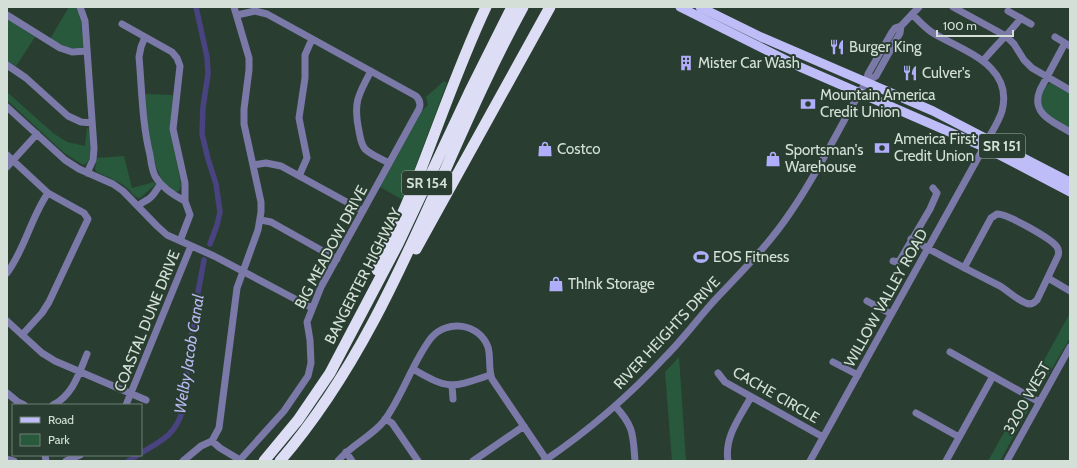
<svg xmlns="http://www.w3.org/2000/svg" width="1077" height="468" font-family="Cabin,sans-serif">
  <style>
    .green { fill: #28593c }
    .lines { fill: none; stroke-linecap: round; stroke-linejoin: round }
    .canal { stroke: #494381; stroke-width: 5.5 }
    .minor { stroke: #7a79a8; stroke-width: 7 }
    .major { stroke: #bebdf8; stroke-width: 9 }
    .highway { stroke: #ddddf5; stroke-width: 11 }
    .labels { text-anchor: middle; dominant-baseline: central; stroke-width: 4; stroke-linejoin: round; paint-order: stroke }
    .shield { fill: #293e30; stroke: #a1afa5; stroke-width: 1 }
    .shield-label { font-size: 14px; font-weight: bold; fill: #d4e0d7 }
    .poi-label { font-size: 15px; fill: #d4e0d7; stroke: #293e30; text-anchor: start }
    .street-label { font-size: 15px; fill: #d4e0d7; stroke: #293e30 }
    .water-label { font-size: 16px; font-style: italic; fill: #b9b8f0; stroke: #293e30 }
  </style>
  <rect width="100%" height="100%" fill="#293e30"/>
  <path class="green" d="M69,7H76L81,21L83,43V46L81,48H69L50,39Z
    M7,19L35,37L16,66L7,61Z
    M444,81L447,83L403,200L380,187L422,111L428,105L426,97Z
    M1050,83L1070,94V128C1058,121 1038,114 1041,97C1043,91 1045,86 1050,83Z
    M7,92L53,133L67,142L85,146L87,128H88C91,138 92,154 87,163L83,165L63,152L7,100Z
    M145,94L173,95L170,129L181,185L179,191L176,192C149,180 147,121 145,94Z
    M124,156L132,188L154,182L156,184L140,198C134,198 130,190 126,187C117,180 107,177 97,172L95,169L97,158Z
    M1070,313V338L1038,392L1034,394L1027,391Z
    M679,357L686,461H672L665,372Z
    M1024,397L1029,401L1030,407L1000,461H988Z"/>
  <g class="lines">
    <path class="canal" d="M196,7L207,57L208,74L203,107L202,134L208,159L216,184L220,212L217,225L210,244
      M141,453C161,441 175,435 182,412L194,314L204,260
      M128,461L138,455"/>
    <path class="minor" d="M80,7L85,21L94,148L93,160L87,173
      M953,7L1006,36L1014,44L1024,60L1032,68L1070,90
      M1008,11L1031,24
      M912,14C919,21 925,28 933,33C963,51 1014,65 1002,111C999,121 993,130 988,139
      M7,15L60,48L72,52L87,51
      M237,15L255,11L267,14L416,96C420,100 421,104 419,109L321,287L307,322L310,340L311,363L308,376L284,411L239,461
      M122,24L172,52L177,58L180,66L173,129L185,183V201L190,215L180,241
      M145,37L141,47L139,57C142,90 142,123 150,155C151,162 152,170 155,176C162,188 173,195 185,201
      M1055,37L1070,46
      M1065,43L1040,90C1030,114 1054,122 1070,132
      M983,61C995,46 1009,34 1021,18
      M7,65L26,78L68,116L81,122L92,123
      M371,71C358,95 353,103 359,131C360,137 361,144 365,149C371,155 382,159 389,163
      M866,82L876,76L900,33L901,26
      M7,107L65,160L79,169L113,184L123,191L157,226L167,235L214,256L312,308
      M7,155L48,193L84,213L88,219L49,302L42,313L22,335
      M253,165L266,163L281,166L363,211
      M7,167L37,134
      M299,176L307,158L299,118L305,78V55L312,39
      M138,206C141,203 144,202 147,200C154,197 156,189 161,184
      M261,220L271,222L337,259
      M911,239C941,256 970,271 1000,286C1008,291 1017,300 1026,303C1030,305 1034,303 1037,300L1058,256C1059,253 1059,250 1057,247C1052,239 1006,213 997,214L991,218L964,268
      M893,261L897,262L900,260L930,209L937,193L933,188
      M7,273C25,249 31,217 48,193
      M1048,278L1070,291
      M867,301L891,314
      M7,321L42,353L55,361L146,400
      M950,352L1039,402
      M833,362L858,375
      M413,369C449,390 451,388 490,375
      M718,373L725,382L823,437
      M452,385L453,399
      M7,393L18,402L24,405
      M53,405C73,395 79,373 87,354
      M126,405L191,246
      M615,406C634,426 633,435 635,461
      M916,413L959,437
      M385,419L392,423L418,461
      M212,441L220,448L240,460
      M346,452L352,461
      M45,455L46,461
      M7,459L14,461
      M66,461L80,455
      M183,461L201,446L212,441L219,428L237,288L258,230L261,212V202L244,124V109L249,70V58L234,7
      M338,461C351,445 371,437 384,421C403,395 412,363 431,338C447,319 479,323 488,347C491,358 488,368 492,379L546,459
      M473,461L524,426
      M544,461C588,431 629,396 665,357C682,340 697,320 713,302C740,273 768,246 790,213C819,172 840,125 866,82L868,74L892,32L895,28L901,26L919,7
      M728,461C724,437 740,417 751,397
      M810,461L984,147
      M946,461L993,376
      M1007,461L1070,347"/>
    <path class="major" d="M680,7L800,67L984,147L1070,192
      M700,7L761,37L933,111L1070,182"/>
    <path class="highway" d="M416,249L550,7
      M377,270C392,237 408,203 421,169C442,115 461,60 486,7
      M264,461L298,420L330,373L398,244L469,93L512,7
      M280,461C393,330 441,157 523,7"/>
  </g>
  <defs>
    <g id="restaurant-bare" transform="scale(1.2)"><path d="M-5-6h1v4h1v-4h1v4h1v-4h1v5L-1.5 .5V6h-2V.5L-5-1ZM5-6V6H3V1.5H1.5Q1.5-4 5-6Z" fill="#b0aefa" stroke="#293e30" stroke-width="2.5" paint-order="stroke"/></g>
    <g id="building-bare" transform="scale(1.2)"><path d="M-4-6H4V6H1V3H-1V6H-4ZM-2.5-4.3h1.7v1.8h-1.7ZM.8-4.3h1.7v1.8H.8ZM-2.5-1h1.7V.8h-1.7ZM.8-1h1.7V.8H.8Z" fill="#b0aefa" stroke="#293e30" stroke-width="2.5" paint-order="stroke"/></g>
    <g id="bank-bare" transform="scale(1.2)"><path d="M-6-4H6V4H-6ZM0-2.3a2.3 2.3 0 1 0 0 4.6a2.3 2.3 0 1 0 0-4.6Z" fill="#b0aefa" stroke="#293e30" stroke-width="2.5" paint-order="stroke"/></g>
    <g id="shop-bare" transform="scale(1.2)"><path d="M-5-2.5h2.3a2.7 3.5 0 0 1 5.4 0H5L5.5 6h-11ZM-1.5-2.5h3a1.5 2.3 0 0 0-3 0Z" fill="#b0aefa" stroke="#293e30" stroke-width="2.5" paint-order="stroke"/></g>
    <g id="stadium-bare" transform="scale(1.2)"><path d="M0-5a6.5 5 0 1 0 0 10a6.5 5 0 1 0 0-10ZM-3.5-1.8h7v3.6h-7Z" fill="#b0aefa" stroke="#293e30" stroke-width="2.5" paint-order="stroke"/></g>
  </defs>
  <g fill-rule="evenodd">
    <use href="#restaurant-bare" x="837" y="47"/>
    <use href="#building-bare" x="686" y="63"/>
    <use href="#restaurant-bare" x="910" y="73"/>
    <use href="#bank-bare" x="808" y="104"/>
    <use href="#bank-bare" x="882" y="148"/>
    <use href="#shop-bare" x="545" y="149"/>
    <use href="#shop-bare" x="773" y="159"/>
    <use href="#stadium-bare" x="701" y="257"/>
    <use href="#shop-bare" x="556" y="284"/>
  </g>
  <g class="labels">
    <g class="shield">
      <rect x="979" y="134" width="46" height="24" rx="3"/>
      <rect x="402" y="171" width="50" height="24" rx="3"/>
    </g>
    <g class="shield-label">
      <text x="1002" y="146">SR 151</text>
      <text x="427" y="183">SR 154</text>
    </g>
    <g class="poi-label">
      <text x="849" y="47">Burger King</text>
      <text x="698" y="63">Mister Car Wash</text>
      <text x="922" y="73">Culver's</text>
      <text x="820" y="95">Mountain America<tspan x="820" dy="17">Credit Union</tspan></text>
      <text x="894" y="139">America First<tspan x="894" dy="17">Credit Union</tspan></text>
      <text x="557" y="149">Costco</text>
      <text x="785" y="150">Sportsman's<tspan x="785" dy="17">Warehouse</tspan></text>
      <text x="713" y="257">EOS Fitness</text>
      <text x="568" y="284">Th!nk Storage</text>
    </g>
    <g class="street-label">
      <text transform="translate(331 247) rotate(-62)">BIG MEADOW DRIVE</text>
      <text transform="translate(363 276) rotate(-63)">BANGERTER HIGHWAY</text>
      <text transform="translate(886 298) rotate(-61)">WILLOW VALLEY ROAD</text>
      <text transform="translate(147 321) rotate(-68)">COASTAL DUNE DRIVE</text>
      <text transform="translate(667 333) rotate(-47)">RIVER HEIGHTS DRIVE</text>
      <text transform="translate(776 395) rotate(30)">CACHE CIRCLE</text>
      <text transform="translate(1027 398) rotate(-61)">3200 WEST</text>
    </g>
    <g class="water-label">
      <text transform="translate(189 354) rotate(-81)">Welby Jacob Canal</text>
    </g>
  </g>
  <rect width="1077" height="468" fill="none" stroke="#d4e0d7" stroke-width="16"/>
  <rect x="12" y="404" width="130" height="52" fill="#293e30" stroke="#6d7f73"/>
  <rect x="20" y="417" width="20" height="6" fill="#bebdf8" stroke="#6d7f73"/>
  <text x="48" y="424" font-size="12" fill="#d4e0d7">Road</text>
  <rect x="20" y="434" width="20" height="12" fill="#28593c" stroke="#6d7f73"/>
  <text x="48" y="444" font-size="12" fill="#d4e0d7">Park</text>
  <path d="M937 30v6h76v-6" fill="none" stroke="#d4e0d7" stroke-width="2"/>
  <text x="943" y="30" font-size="12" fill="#d4e0d7" stroke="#293e30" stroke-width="3" paint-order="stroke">100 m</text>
</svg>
